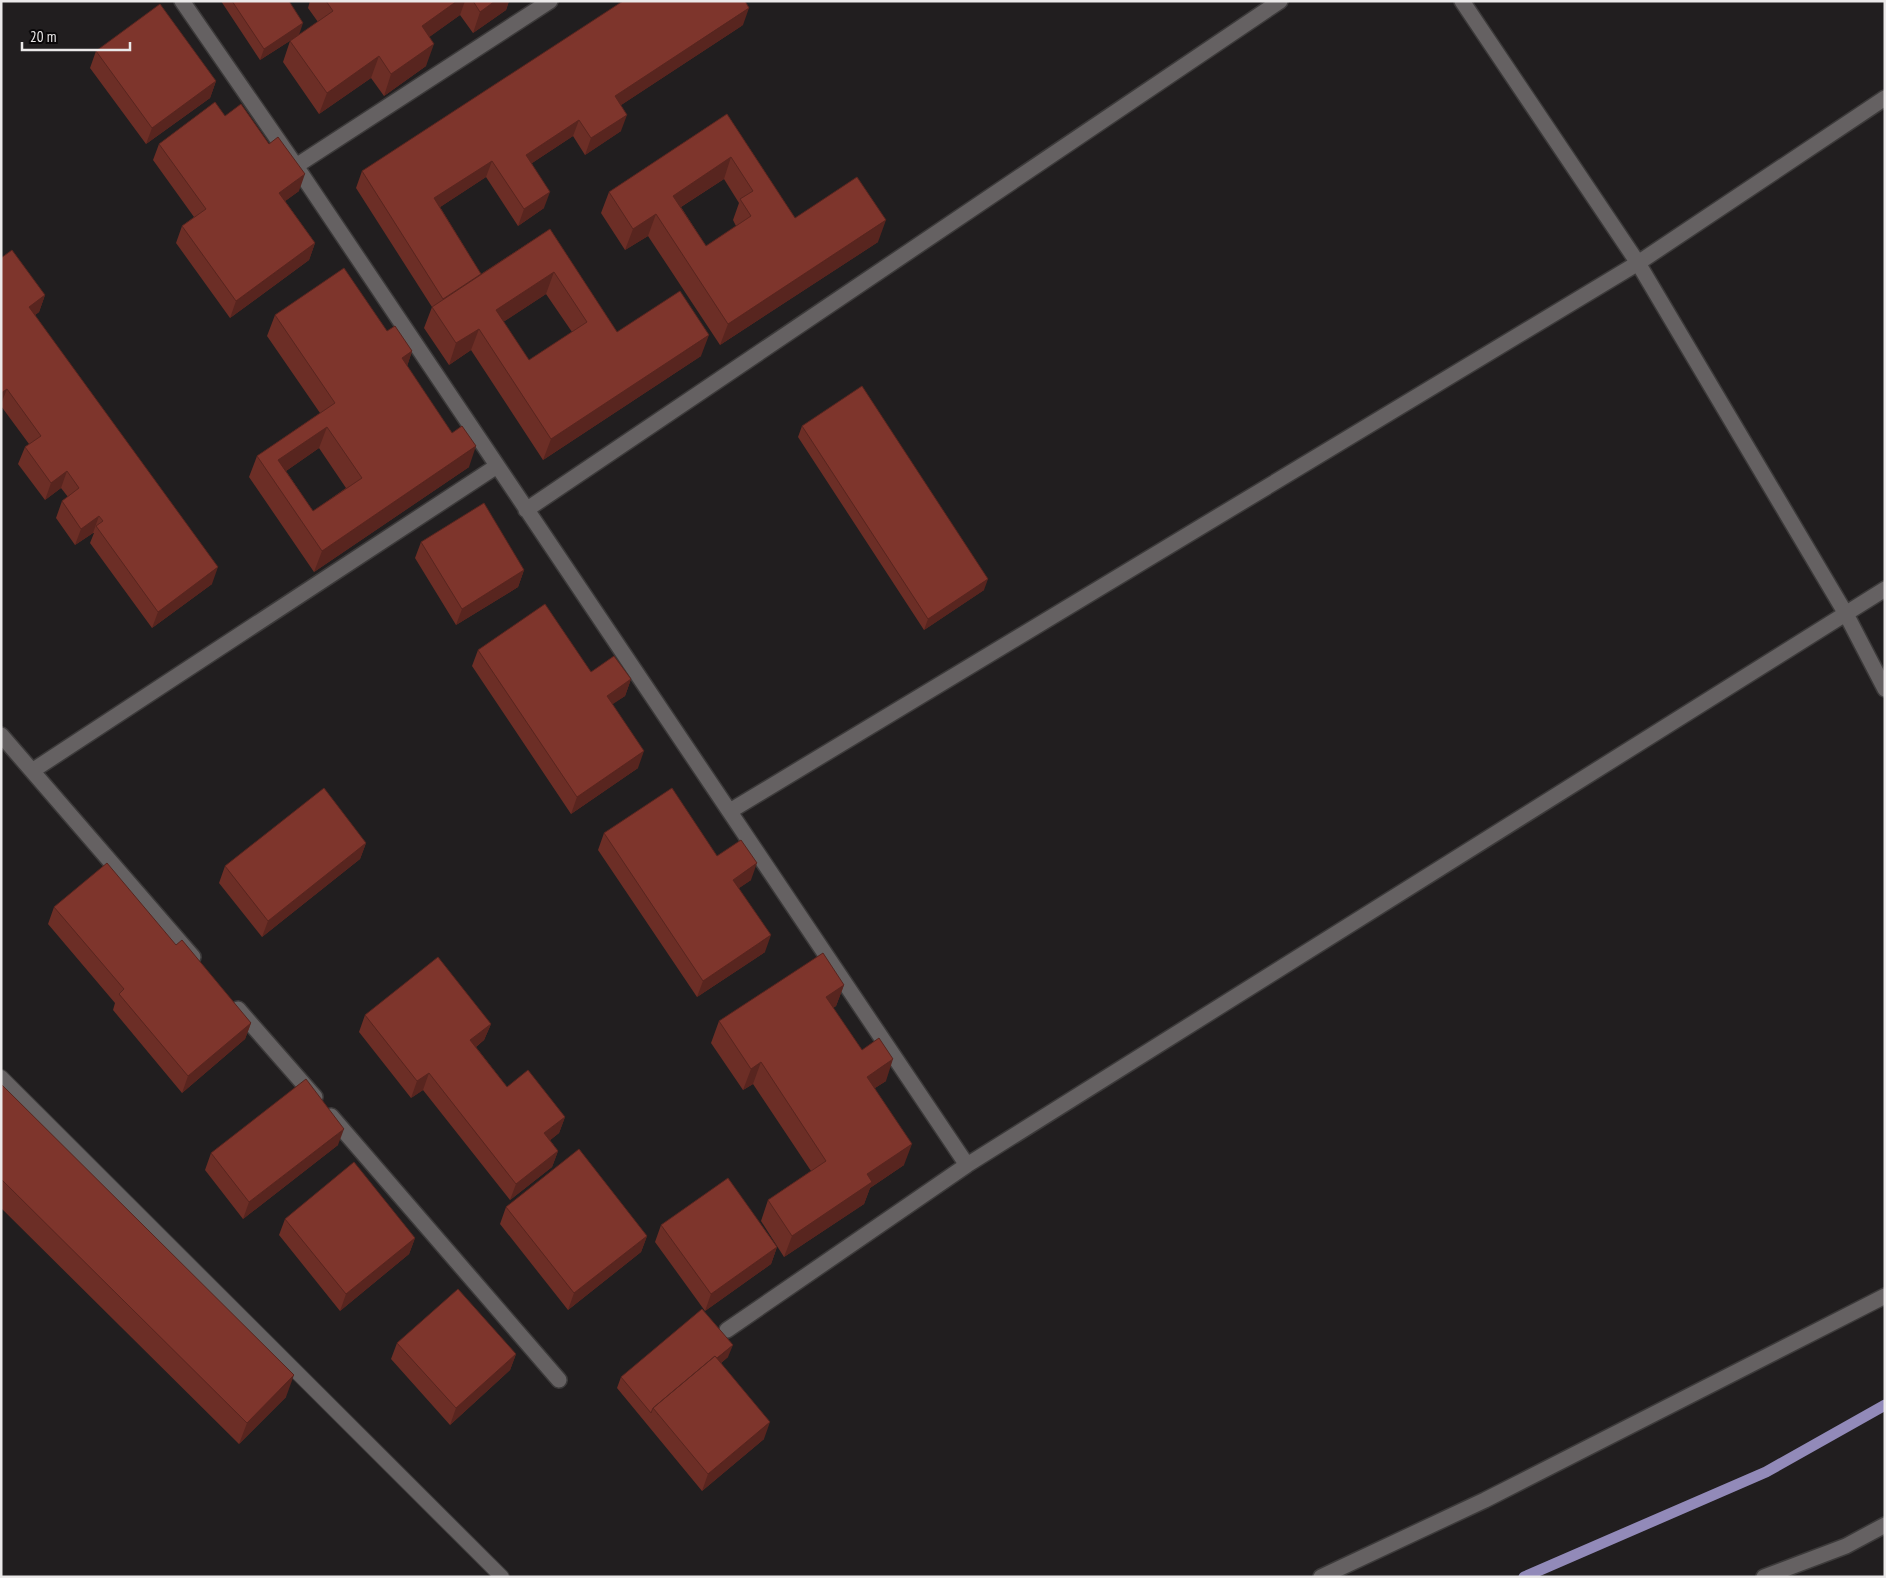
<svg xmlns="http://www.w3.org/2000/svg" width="1886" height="1578" font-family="'PT Sans Narrow',sans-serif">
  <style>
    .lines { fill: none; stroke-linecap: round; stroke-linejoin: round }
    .stream { stroke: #928ab9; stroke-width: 11 }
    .lane-casing { stroke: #3c3a3a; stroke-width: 16 }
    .street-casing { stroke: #3c3a3a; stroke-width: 18 }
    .lane { stroke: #656162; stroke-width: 14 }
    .street { stroke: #656162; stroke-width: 15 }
    .wall { fill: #6c2e26; fill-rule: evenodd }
    .shaded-wall { fill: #58251f }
    .building { fill: #7e352c; stroke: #58251f; fill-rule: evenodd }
  </style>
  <rect width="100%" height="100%" fill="#211e1f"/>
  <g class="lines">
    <path class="stream" d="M1524,1577L1766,1472L1885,1405"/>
    <g class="lane-casing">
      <path id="lane" d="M1,1077L502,1577"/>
    </g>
    <g class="street-casing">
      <path id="street" d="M182,1L296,166L967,1165
        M1462,1L1638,263L1846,614L1885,689
        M296,166L550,1
        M526,510L1280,1
        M1,735L193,957
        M32,771L497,466
        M730,811L1638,263L1885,98
        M238,1009L315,1097
        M331,1116L559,1380
        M727,1330L967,1165L1885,589
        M1321,1577L1485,1500L1885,1296
        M1764,1577L1846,1546L1885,1525"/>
    </g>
    <use href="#lane" class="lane"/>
    <use href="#street" class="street"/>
  </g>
  <path class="wall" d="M221,1H289L299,35L260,60Z
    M310,1H509L506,10L473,33L460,15L429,37L426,66L384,96L371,78L319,114L283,62L290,41L318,22L308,8Z
    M743,25L621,105V131L585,155L573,136L532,163L544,208L518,226L486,177L440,207L481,274L550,229L617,332L701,356L543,460L471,350L449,365L424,328L432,307L356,188L362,171ZM546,294L572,332L529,360L503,322Z
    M96,51L216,81L210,98L146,144L90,68Z
    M727,114L795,218L878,242L720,345L648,236L625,250L601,213L609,192ZM724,179L739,203L733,220L736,226L706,246L681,207Z
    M225,116L299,191L285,201L315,243L309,260L230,318L176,243L182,226L194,217L153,160L159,144Z
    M1,258L45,295L39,312L35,315L212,584L152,628L90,543L94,533H93L75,545L56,518L62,501L68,497L61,488L45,500L18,464L25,447L29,444L1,406Z
    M275,315L387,331L412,351L407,366L452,433L469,467L314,572L249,477L257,456L320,413L267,336ZM319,448L346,488L313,511L286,471Z
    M802,426L984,590L924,630L798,437Z
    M421,542L524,570L518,587L456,625L415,558Z
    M478,650L631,679L625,696L612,704L638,768L571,814L472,666Z
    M604,833L717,856L751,880L739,888L765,952L697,997L598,850Z
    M366,843L360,859L262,937L219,883L225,866Z
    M54,907L176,945L251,1023L245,1039L182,1093L113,1010L115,1003L48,924Z
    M844,985L836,1006L833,1008L862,1050L886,1081L875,1088L904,1165L870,1188L864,1204L784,1257L761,1221L768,1200L811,1171L753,1084L743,1090L711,1043L719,1021Z
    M365,1015L491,1024L484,1040L476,1047L507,1087L565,1117L559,1133L550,1140L558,1151L552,1167L510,1200L423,1090L411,1098L359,1032Z
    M1,1084L286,1397L239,1444L1,1208Z
    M338,1145L243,1219L205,1170L211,1153Z
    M506,1207L647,1236L641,1252L568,1310L500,1224Z
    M285,1219L415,1238L409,1254L340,1311L279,1235Z
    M661,1225L777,1247L771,1264L705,1311L655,1242Z
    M397,1343L516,1354L510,1370L450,1425L391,1359Z
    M728,1357L721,1363L764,1439L702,1491L617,1388L621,1377Z"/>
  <path class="shaded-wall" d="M457,1H465L460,15L414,48L422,26Z
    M495,1H509L506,10L473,33L480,12Z
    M749,8L743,25L609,113L615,96Z
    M303,23L299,35L260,60L264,49Z
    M434,44L426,66L384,96L391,74Z
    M379,56L371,78L319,114L327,93Z
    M216,81L210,98L146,144L152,128Z
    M627,115L621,131L585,155L591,138Z
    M579,120L573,136L520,171L526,155Z
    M731,157L724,179L665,217L673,196Z
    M492,161L486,177L428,215L434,198Z
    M305,174L299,191L273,210L279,193Z
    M550,192L544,208L518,226L524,209Z
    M656,214L648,236L625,250L633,229Z
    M886,220L878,242L720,345L728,324Z
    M315,243L309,260L230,318L236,301Z
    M554,272L546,294L488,332L496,310Z
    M45,295L39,312L23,324L29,307Z
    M479,329L471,350L449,365L456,343Z
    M709,335L701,356L543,460L551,439Z
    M412,351L405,373L402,358Z
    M7,389L1,404V393Z
    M327,427L319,448L273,480L278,460Z
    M476,446L469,467L314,572L322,551Z
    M67,471L61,488L45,500L51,483Z
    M99,516L93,533L75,545L81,529Z
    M218,567L212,584L152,628L158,612Z
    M524,570L518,587L456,625L462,609Z
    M988,579L984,590L924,630L928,619Z
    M631,679L625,696L601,712L607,696Z
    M644,751L638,768L571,814L577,797Z
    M366,843L360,859L262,937L268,921Z
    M757,863L751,880L727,896L733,880Z
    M771,935L765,952L697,997L703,981Z
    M844,985L836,1006L818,1018L826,997Z
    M251,1023L245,1039L182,1093L188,1076Z
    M491,1024L484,1040L464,1056L470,1040Z
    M893,1059L886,1081L859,1098L867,1077Z
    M761,1062L753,1084L743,1090L751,1069Z
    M429,1073L423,1090L411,1098L417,1081Z
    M565,1117L559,1133L538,1150L544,1133Z
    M344,1129L338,1145L243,1219L249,1202Z
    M912,1144L904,1165L870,1188L864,1204L784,1257L792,1236L867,1174Z
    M558,1151L552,1167L510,1200L516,1184Z
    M647,1236L641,1252L568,1310L574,1293Z
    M415,1238L409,1254L340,1311L346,1294Z
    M777,1247L771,1264L705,1311L711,1294Z
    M733,1345L728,1357L658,1415L655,1410Z
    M516,1354L510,1370L450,1425L456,1408Z
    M294,1375L286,1397L239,1444L247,1423Z
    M770,1422L764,1439L702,1491L708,1474Z"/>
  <path class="building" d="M232,1H289L303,23L264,49Z
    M326,1H457L422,26L434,44L391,74L379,56L327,93L290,41L333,11Z
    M473,1H495L480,12Z
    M623,1H745L749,8L615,96L627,115L591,138L579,120L526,155L550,192L524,209L492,161L434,198L481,274L443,299L362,171Z
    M160,4L216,81L152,128L96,51Z
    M215,102L225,116L241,104L269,144L278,137L305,174L279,193L315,243L236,301L182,226L206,209L159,144Z
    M727,114L795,218L857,177L886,220L728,324L656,214L633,229L609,192ZM731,157L753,191L740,199L751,216L706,246L673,196Z
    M550,229L617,332L680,291L709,335L551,439L479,329L456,343L432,307ZM554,272L587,322L529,360L496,310Z
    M12,250L45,295L29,307L218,567L158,612L96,526L103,521L99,516L81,529L62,501L79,488L67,471L51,483L25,447L41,436L7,389L1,393V258Z
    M344,268L387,331L395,326L412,351L402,358L452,433L462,426L476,446L322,551L257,456L335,403L275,315ZM327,427L362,478L313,511L278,460Z
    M862,386L988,579L928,619L802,426Z
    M484,503L524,570L462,609L421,542Z
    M545,604L591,672L614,656L631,679L607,696L644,751L577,797L478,650Z
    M324,788L366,843L268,921L225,866Z
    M672,788L717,856L741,840L757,863L733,880L771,935L703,981L604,833Z
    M107,863L176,945L182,940L251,1023L188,1076L119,994L124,989L54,907Z
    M823,953L844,985L826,997L862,1050L879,1038L893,1059L867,1077L912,1144L867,1174L872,1182L792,1236L768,1200L826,1161L761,1062L751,1069L719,1021Z
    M438,957L491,1024L470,1040L507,1087L528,1070L565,1117L544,1133L558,1151L516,1184L429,1073L417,1081L365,1015Z
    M306,1079L344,1129L249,1202L211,1153Z
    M1,1084L294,1375L247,1423L1,1179Z
    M579,1149L647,1236L574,1293L506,1207Z
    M354,1162L415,1238L346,1294L285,1219Z
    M728,1178L777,1247L711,1294L661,1225Z
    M458,1289L516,1354L456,1408L397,1343Z
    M702,1309L733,1345L717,1358L715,1356L653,1408L651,1413L621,1377Z
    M715,1356L770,1422L708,1474L653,1408Z"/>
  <rect width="1886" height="1578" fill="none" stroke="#ebe9e9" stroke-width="5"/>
  <path d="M22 42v8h108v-8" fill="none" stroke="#ebe9e9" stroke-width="2.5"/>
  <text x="30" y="42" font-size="15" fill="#ebe9e9" stroke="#0a0809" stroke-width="4" paint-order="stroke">20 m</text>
</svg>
